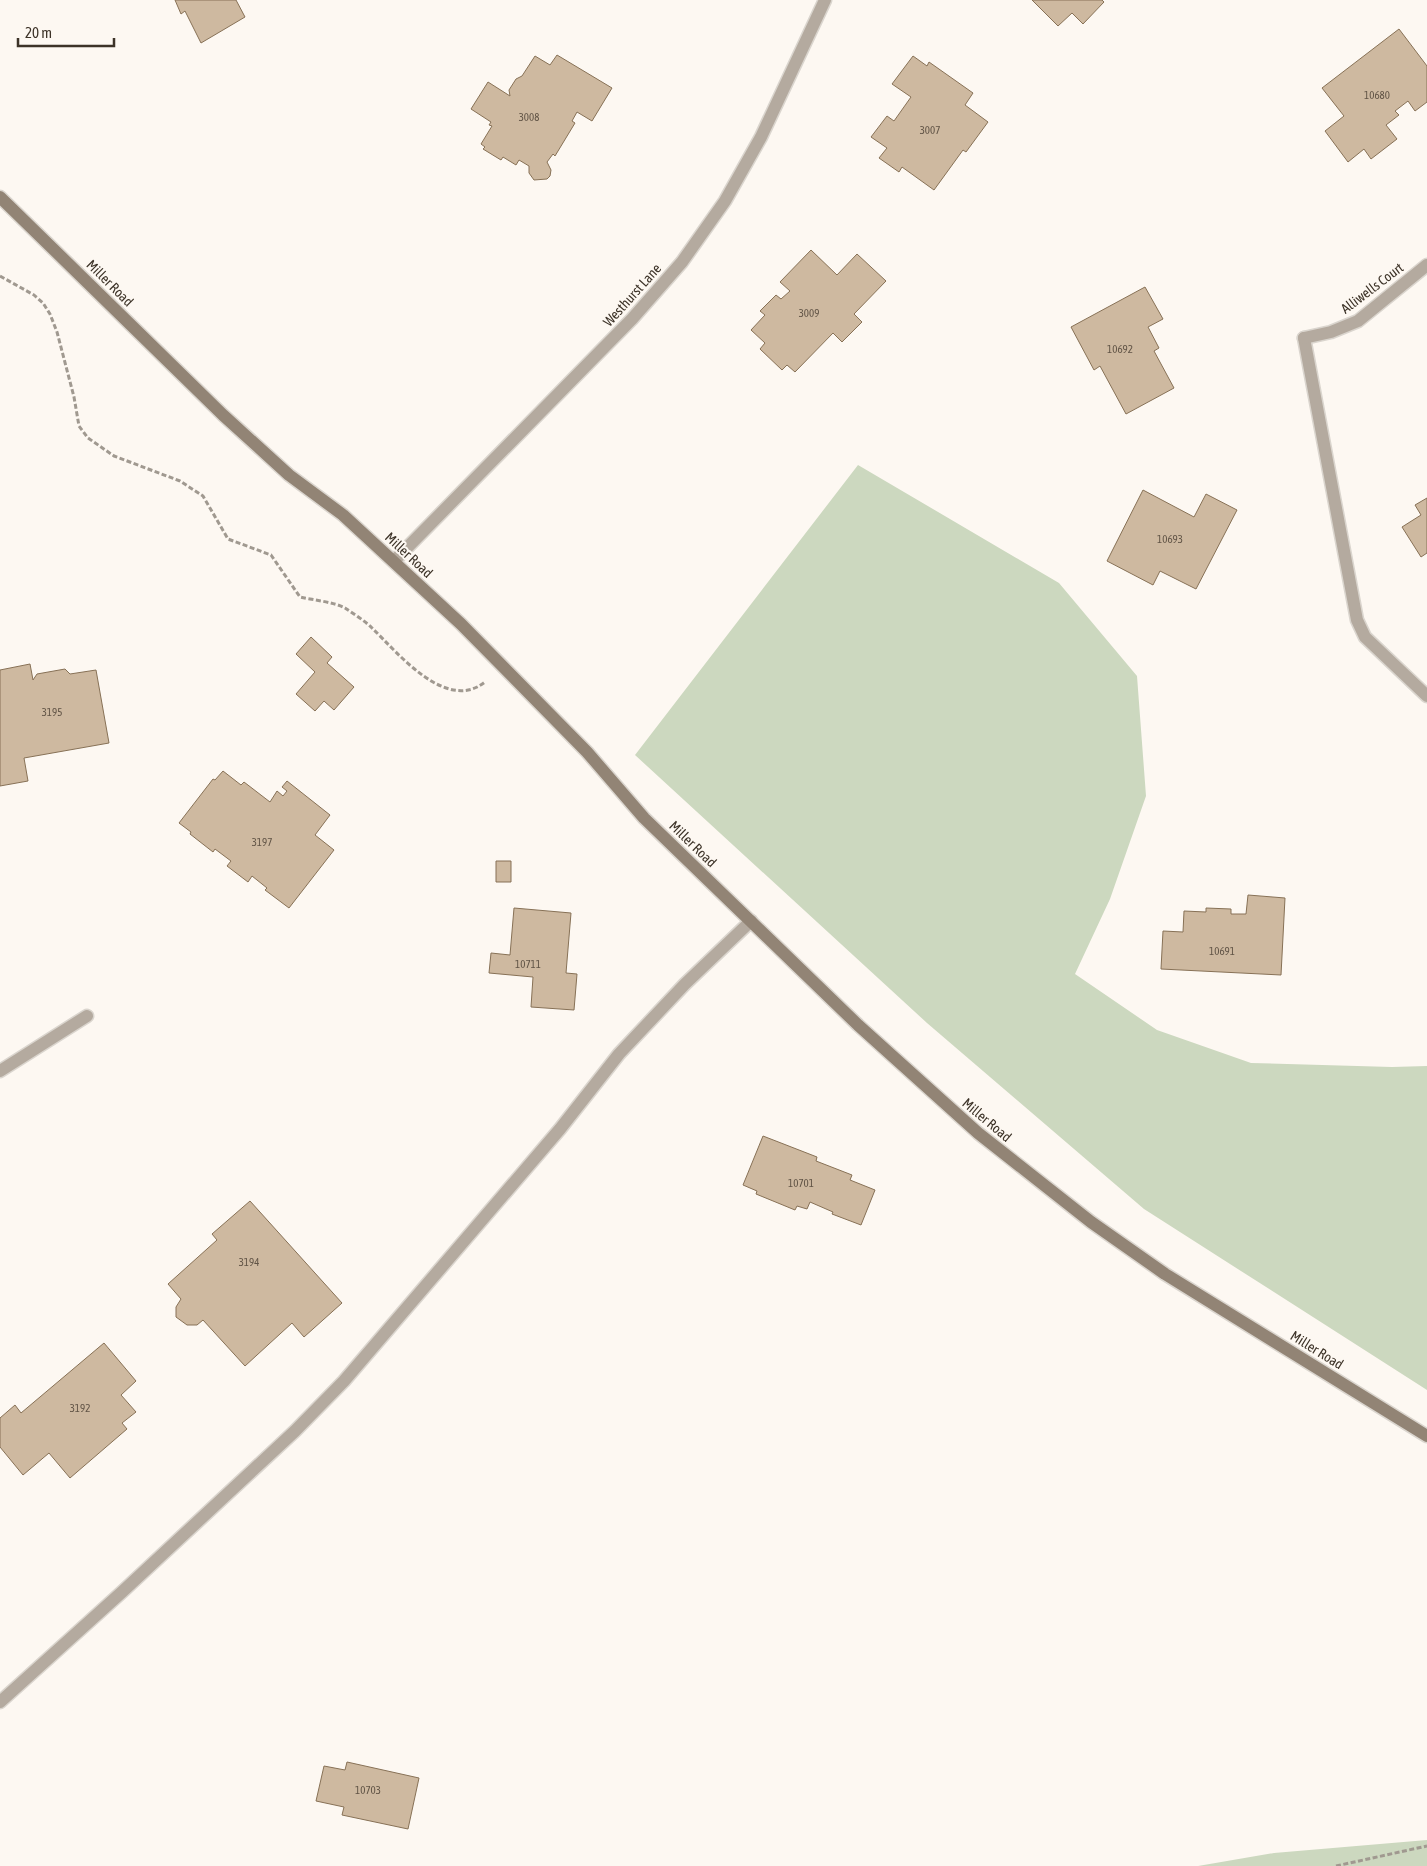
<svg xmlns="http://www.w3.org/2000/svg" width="1427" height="1866" font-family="'Asap Condensed',sans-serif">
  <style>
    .green { fill: #ccd8bf }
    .building { fill: #ceb9a0; stroke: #877156 }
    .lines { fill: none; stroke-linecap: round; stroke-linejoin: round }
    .lane-casing { stroke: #dad5ce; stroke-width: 15 }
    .street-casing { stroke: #dad5ce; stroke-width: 15 }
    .secondary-casing { stroke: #dad5ce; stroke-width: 15 }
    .path { stroke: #a09990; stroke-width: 3; stroke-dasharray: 5 2.5; stroke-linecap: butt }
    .lane { stroke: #b4aa9f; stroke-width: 12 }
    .street { stroke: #b4aa9f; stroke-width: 12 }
    .secondary { stroke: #928475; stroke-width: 12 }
    .labels { text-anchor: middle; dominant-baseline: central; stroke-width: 4; stroke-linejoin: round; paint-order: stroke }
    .number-label { font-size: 11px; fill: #615446 }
    .street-label { font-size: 14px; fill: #3d3328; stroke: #fdf8f2 }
  </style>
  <rect width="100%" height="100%" fill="#fdf8f2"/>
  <path class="green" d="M858,465L1059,583L1137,676L1146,796L1110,899L1075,974L1157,1030L1251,1063L1392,1067L1427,1066V1390L1144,1209L927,1023L635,755Z
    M1427,1840V1866H1198L1274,1853Z"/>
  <path class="building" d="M175,0H236L245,17L201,43L185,11L181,14Z
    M1032,0H1102L1104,2L1083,24L1072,13L1058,26Z
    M1399,29L1427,66V102L1415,111L1408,101L1395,111L1399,115L1386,125L1397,139L1371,159L1364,149L1348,162L1325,131L1344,116L1322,88Z
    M557,55L612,88L592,121L577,112L572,121L575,123L555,156L553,154L547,162L551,170L550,176L547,179L534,180L529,173V166L519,160L516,165L503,157L501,160L483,149L485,147L481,144L492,126L489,125L491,122L471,109L488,82L510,96L509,90L516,79L522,76L535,56L550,65Z
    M913,56L927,66L929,62L973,93L965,105L988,122L966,152L963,150L934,190L902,167L899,172L879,158L887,148L871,137L887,116L894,121L911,97L892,84Z
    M811,250L837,275L857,254L886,281L854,314L862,322L842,342L833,333L795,372L787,365L782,370L760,349L765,343L751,330L765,315L760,311L776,295L781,299L790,291L780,282Z
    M1145,287L1163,319L1148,327L1159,348L1154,351L1174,388L1126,414L1100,366L1094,370L1071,327Z
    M1143,490L1194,517L1206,494L1237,510L1196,589L1160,571L1153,585L1107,561Z
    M1427,498V553L1421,557L1402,527L1421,515L1415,505Z
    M311,637L332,657L327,663L354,687L334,710L324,701L315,711L296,694L315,672L296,654Z
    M30,664L33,680L37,674L65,669L70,674L96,670L109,743L24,758L28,781L0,786V670Z
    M223,771L241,785L244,782L270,802L277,791L283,796L287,791L282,787L287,781L330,815L315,835L334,850L289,908L265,890L267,888L252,876L248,882L227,866L231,861L215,849L213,852L190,834L191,832L179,823L213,779L215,780Z
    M496,861H511V882H496Z
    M1248,895L1285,898L1281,975L1161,969L1163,931L1183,932L1184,911L1206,912V908L1231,909V914H1246Z
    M514,908L571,913L566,973L577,974L574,1010L531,1007L533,977L489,973L491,953L510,955Z
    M763,1136L817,1157L816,1161L852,1175L850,1180L875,1190L861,1225L832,1214L833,1212L810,1202L807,1209L797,1206L795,1210L756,1194L757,1191L743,1185Z
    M250,1201L342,1303L304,1337L292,1323L245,1366L203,1320L197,1325H187L176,1317V1307L181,1299L168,1284L217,1240L212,1234Z
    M104,1343L136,1381L121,1395L136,1412L122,1423L127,1429L70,1478L49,1453L23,1475L0,1447V1418L15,1405L21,1413Z
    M347,1762L419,1778L408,1829L342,1815L344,1807L316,1801L324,1766L345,1770Z"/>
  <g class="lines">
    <g class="lane-casing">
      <path id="lane" d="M1304,338L1357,620L1365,637L1427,696
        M0,1702L122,1592L295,1431L344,1381L560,1129L619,1054L685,984L751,921"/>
    </g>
    <g class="street-casing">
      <path id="street" d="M1304,338L1331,332L1358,321L1427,265
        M394,561L632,319L682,262L725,201L761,137L825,0
        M0,1071L87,1016"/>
    </g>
    <g class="secondary-casing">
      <path id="secondary" d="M0,197L223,415L289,475L343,515L461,624L587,752L644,818L858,1025L978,1133L1091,1222L1165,1274L1427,1436"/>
    </g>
    <path class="path" d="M0,276L34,295L43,303L50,314L57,332L74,397L79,426L88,438L114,456L180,481L203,496L228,539L271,555L300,597C313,600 334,602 345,608C354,614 365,621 372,628C398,653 446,713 485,682
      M1336,1866L1427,1846"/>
    <use href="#lane" class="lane"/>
    <use href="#street" class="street"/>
    <use href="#secondary" class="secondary"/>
  </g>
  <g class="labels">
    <g class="number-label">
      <text x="1377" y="95">10680</text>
      <text x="529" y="117">3008</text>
      <text x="930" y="130">3007</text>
      <text x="809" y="313">3009</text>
      <text x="1120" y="349">10692</text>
      <text x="1170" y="539">10693</text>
      <text x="52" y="712">3195</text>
      <text x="262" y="842">3197</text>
      <text x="1222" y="951">10691</text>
      <text x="528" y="964">10711</text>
      <text x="801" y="1183">10701</text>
      <text x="249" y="1262">3194</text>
      <text x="80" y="1408">3192</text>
      <text x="368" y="1790">10703</text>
    </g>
    <g class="street-label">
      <text transform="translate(110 283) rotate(45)">Miller Road</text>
      <text transform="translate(1372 288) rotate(-37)">Alliwells Court</text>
      <text transform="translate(632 295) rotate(-48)">Westhurst Lane</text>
      <text transform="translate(409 555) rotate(43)">Miller Road</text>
      <text transform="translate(693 844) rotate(44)">Miller Road</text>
      <text transform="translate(987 1120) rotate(40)">Miller Road</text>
      <text transform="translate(1317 1350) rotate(32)">Miller Road</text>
    </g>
  </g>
  <path d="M18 38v8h96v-8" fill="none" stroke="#3d3328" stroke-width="2.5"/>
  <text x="25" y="38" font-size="15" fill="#3d3328" stroke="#fdf8f2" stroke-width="4" paint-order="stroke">20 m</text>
</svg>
